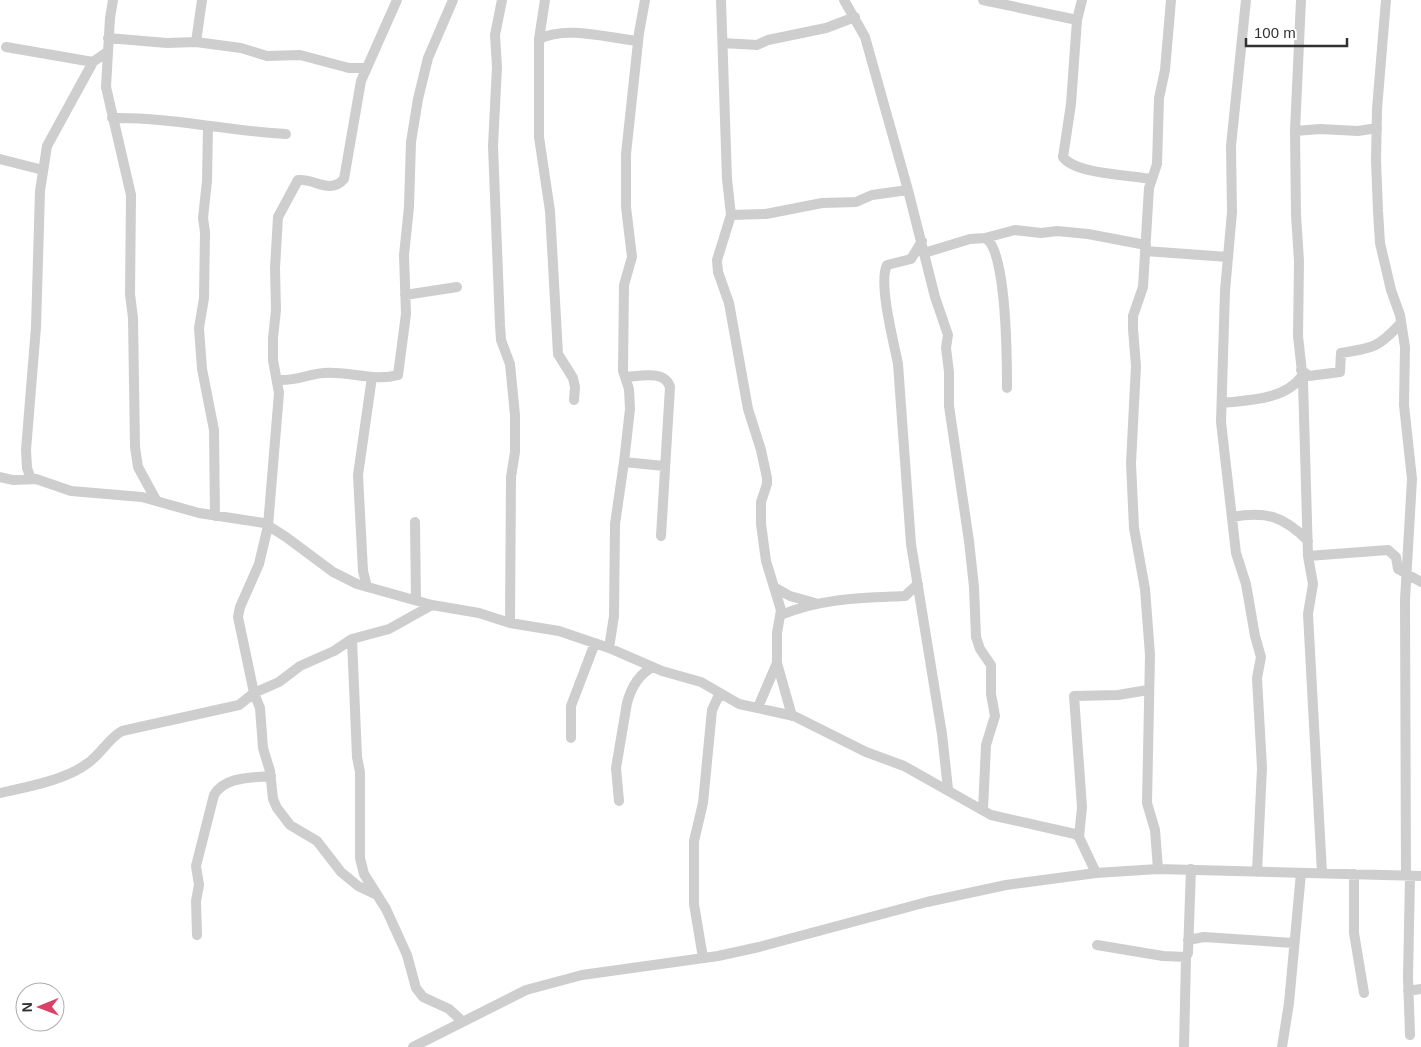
<svg xmlns="http://www.w3.org/2000/svg" width="1421" height="1047" font-family="Helvetica,sans-serif">
  <style>
    .lines { fill: none; stroke-linecap: round; stroke-linejoin: round }
    .minor { stroke: #cecece; stroke-width: 10 }
  </style>
  <rect width="100%" height="100%" fill="#fff"/>
  <g class="lines">
    <path class="minor" d="M113,0L110,18L106,87L131,195L130,294L133,318L135,447L138,467L156,500
      M502,0L495,35L497,67L493,146L500,325L501,340L510,364L515,415V452L511,477L510,623
      M545,0L539,39V137L550,211L558,354L573,378L575,387L574,400
      M645,0L639,33L626,154V207L632,257L624,285L623,371L629,389L630,409L624,462L664,466
      M721,0L727,179L731,215L717,260L718,272L729,303L748,409L761,450L767,478V484L761,502V524L766,561L781,610L777,633V663L792,716
      M844,0L865,37L908,190L935,297L948,335L946,348L949,372V406L969,541L974,587L976,637L980,649L991,665V694L995,716L986,745L983,810
      M983,0L1077,20L1071,104L1063,157C1075,174 1129,175 1150,179
      M1246,0L1231,146L1232,212L1225,291L1221,422L1236,553L1246,584L1255,636L1261,657L1257,678L1262,768L1257,872
      M1301,0L1295,131L1296,215L1299,261L1298,336L1303,381L1308,556L1313,584L1308,614L1322,873
      M1386,0L1377,109L1376,160L1378,211L1380,243L1391,290L1400,315L1405,347L1404,405L1412,479L1405,600L1406,876
      M1077,20L1082,0
      M108,38L167,43L196,42L202,0
      M539,39C567,25 608,38 638,41
      M196,42L241,48L267,56L300,55L349,68H366
      M723,43L757,45L768,40L826,28L855,17
      M6,47L93,62
      M112,118C170,117 228,131 286,134
      M208,127L207,181L203,218L205,232L204,298L199,328L202,369L214,430L215,516
      M1295,131L1320,129L1358,131L1377,128
      M0,159L43,170
      M731,215L766,214L822,203L856,202L872,195L908,190
      M985,238L1015,230L1041,233L1057,231L1088,234L1146,245
      M922,241L911,259L887,265C878,283 894,343 898,364L911,544L942,734L948,789
      M1145,251L1228,257
      M924,253L970,239L985,238C1007,247 1007,365 1007,388
      M405,295L457,287
      M1301,370L1309,376L1340,372L1341,353C1374,348 1379,347 1401,323
      M626,377C641,376 665,370 670,387L661,536
      M278,380C298,381 307,374 324,373C349,371 374,382 398,375L406,314L404,255L409,207L411,142L418,99L428,58L453,0
      M1222,403C1249,400 1285,400 1302,376
      M0,477L13,480L36,479L71,491L142,497L199,513L264,523L286,537L333,572L357,584L432,605L479,613L510,623L559,631L609,648L662,671L701,682L739,704L794,716L866,752L904,766L991,815L1075,834L1079,837L1096,873
      M31,479L27,468L26,450L36,327L40,191L47,146L93,62L107,52
      M1232,517C1266,511 1284,516 1308,541
      M415,522L416,600
      M1308,556L1388,550L1396,557L1398,569L1421,582
      M367,587L363,571L358,475L372,377
      M774,587L790,596L815,603
      M781,615C822,598 862,598 905,596L918,584
      M352,639L357,757L360,772V858L364,874L386,909L407,955L416,988L423,997L449,1009L462,1021
      M609,648L614,616L615,524L624,462
      M758,707L777,663
      M571,738V706L595,643
      M0,793C27,787 66,780 88,763C101,754 108,739 122,731L239,705L254,693L279,682L300,666L334,651L352,639L389,629L432,605
      M619,801L616,768L627,703C631,688 639,674 653,667
      M1079,837L1082,807L1074,696L1118,695L1148,690
      M1158,869L1155,830L1147,803L1150,655L1145,589L1134,528L1131,463L1136,366L1133,329V316L1143,287L1149,188L1157,164L1159,98L1165,70L1171,0
      M1354,874V933L1364,993
      M1410,876L1408,977L1410,1035
      M377,895L358,886L341,872L317,841L290,825L277,808L273,799L270,771L263,748L260,708L254,693L238,617L240,607L259,564L268,526L279,393L273,360V338L276,310L275,268L278,217L298,180C314,178 330,195 344,179L361,81L397,0
      M197,935L196,901L199,885L196,866L214,795C225,776 252,778 271,776
      M1188,940L1204,937L1293,943
      M1097,945L1163,956L1186,957L1188,953L1191,869
      M703,958L694,904V841L703,803L712,710L720,693
      M1408,991L1421,989
      M413,1047L526,990L582,975L718,956L759,947L927,902L1006,885L1096,873L1158,869L1421,876
      M1184,1047L1186,957
      M1282,1047L1289,1003L1301,873"/>
  </g>
  <g transform="translate(40 1007) rotate(269)"><circle r="24" fill="#ffffff" stroke="#adadad"/>
  <path d="M0-4L9 19L0 12L-9 19Z" fill="#db4066"/>
  <text y="-8" font-size="14" font-weight="bold" text-anchor="middle" fill="#313131">N</text>
  </g>
  <path d="M1246 38v8h101v-8" fill="none" stroke="#313131" stroke-width="2.5"/>
  <text x="1254" y="38" font-size="15" fill="#313131" stroke="#ffffff" stroke-width="4" paint-order="stroke">100 m</text>
</svg>
